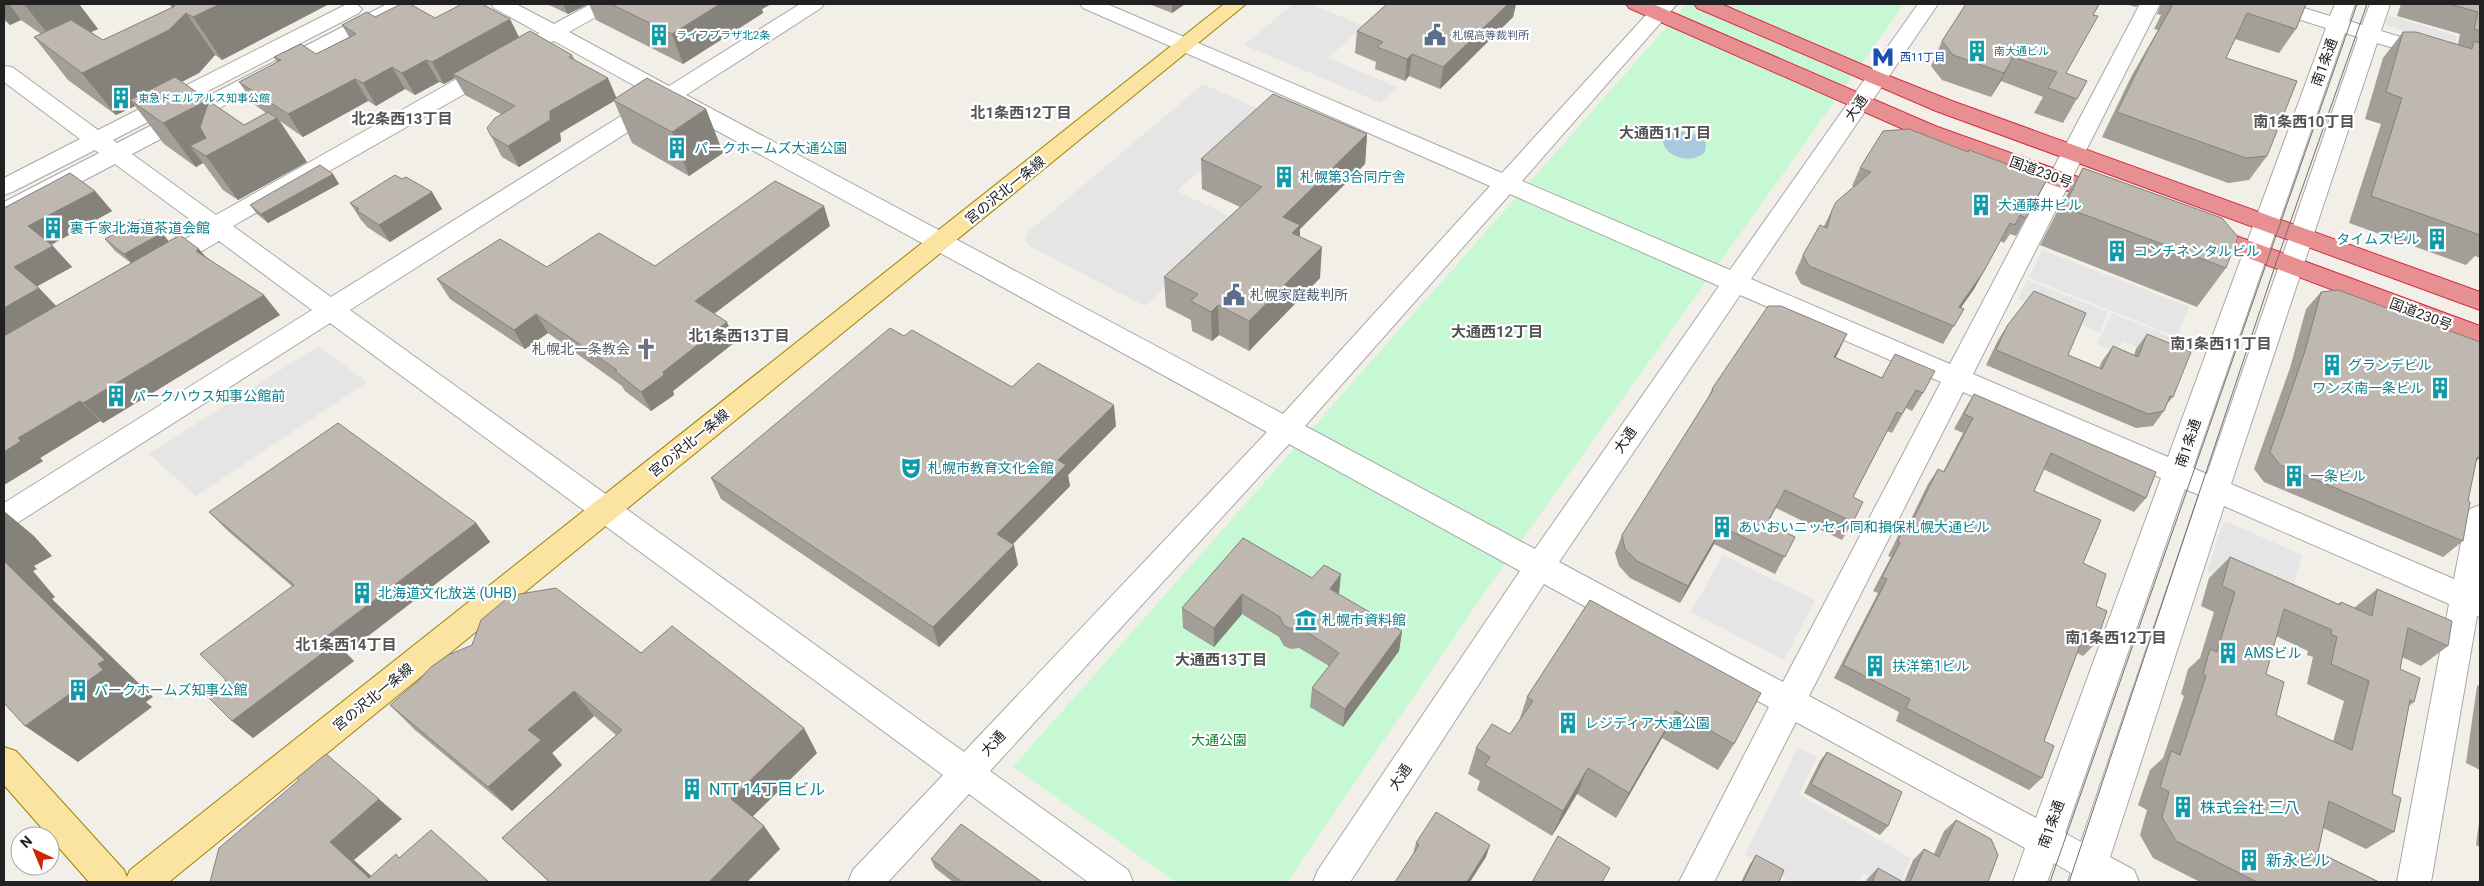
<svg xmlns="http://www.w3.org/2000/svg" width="2484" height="886" font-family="Roboto,'Noto Sans JP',sans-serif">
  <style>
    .park { fill: #c6f9d3 }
    .parking { fill: #e5e5e5 }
    .water { fill: #a8c9de }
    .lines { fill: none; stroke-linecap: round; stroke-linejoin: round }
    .minor-casing { stroke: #a8a8a8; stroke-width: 2 }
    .major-casing { stroke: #9c8301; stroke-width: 2 }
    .highway-casing { stroke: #da2947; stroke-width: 2 }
    .minor { fill: #fff; fill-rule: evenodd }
    .major { fill: #fbe4a2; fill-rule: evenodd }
    .highway { fill: #e79092; fill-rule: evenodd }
    .tram { stroke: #6f6f6f; stroke-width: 1 }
    .wall { fill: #a39e97; fill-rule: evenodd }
    .shaded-wall { fill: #85817b }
    .building { fill: #beb8b0; stroke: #85817b; fill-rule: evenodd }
    .labels { text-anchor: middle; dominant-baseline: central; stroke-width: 4.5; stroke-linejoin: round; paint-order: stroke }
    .far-culture-label { font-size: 11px; fill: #0d838f; stroke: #fff; text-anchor: start }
    .far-service-label { font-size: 11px; fill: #4e5e75; stroke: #fff; text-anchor: start }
    .far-transit-label { font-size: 11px; fill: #164399; stroke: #fff; text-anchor: start }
    .street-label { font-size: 14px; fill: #212121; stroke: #fff }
    .culture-label { font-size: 14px; fill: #0d838f; stroke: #fff; text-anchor: start }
    .service-label { font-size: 14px; fill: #4e5e75; stroke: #fff; text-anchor: start }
    .worship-label { font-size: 14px; fill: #5b616d; stroke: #fff; text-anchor: end }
    .park-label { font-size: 14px; fill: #0d812a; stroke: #fff }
    .neighbourhood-label { font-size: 15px; font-weight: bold; fill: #545454; stroke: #fff }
    .near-culture-label { font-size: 16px; fill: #0d838f; stroke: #fff; text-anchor: start }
  </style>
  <rect width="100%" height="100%" fill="#f1efe7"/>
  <path class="park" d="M1687,4H1904L1487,589L1287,882H1176L1013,767Z"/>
  <path class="parking" d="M1293,4H1310L1364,26L1328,58L1397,87L1381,103L1244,45Z
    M2388,15L2457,36L2454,46L2385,25Z
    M1203,84L1265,112L1177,191L1236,219L1145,306L1031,247L1025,240L1027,233Z
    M2042,250L2189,307L2177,337L2029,278Z
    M2027,280L2108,312L2100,332L2018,299Z
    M2112,313L2192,345L2184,366L2122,341L2116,352L2097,344Z
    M318,346L367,382L196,496L149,454Z
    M2223,523H2230L2302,555L2294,584L2318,594L2311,618L2207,572Z
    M1723,555L1815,600L1784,660L1691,612Z
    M1798,747L1817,757L1799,795L1911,858L1901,882H1879L1863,873L1858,882H1791L1745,855Z"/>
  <path class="water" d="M1673,132C1685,130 1698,133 1706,143L1705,152C1693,164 1667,159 1663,142L1664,138Z"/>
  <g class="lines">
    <g class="minor-casing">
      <path id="minor" d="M356,4L362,9L359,13L113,140L117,143L387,4H412L409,8L132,154L216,215L485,63L493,62L501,63L504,68L501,73L233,226L331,297L653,96L554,41L541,46L534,44L531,40L539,33L494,8L491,4H516L554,24L591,4H615L612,8L569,32L669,86L800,4H824L821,8L686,95L1283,414L1490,186L1083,8L1080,4H1107L1502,173L1656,4H1677L1522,181L1730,270L1918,4H1938L1751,279L1950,364L2140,4H2160L1973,374L2168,457L2326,28L2263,8L2260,4H2291L2330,16L2335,4H2355L2349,21L2362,25L2370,4H2390L2381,31L2480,61V74L2377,43L2231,484L2454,579L2466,517L2470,509L2480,505V617L2477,616L2431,882H2397L2449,604L2224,506L2110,857L2134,870L2139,882H2068L2071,873L2054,863L2047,882H2013L2025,848L1796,722L1714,882H1679L1769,707L1544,584L1350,882H1313L1318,870L1520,571L1289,444L990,771L1128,870L1133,882H1088L969,794L888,882H848L853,870L943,775L330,323L14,525L4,529V503L312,310L219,241L170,270L161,273L152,270L149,264L152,258L203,229L115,164L12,218L4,220V202L99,153L95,150L12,192L4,195V178L80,139L4,82V66L12,67L98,130L345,5ZM2345,33L2358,37L2207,474L2193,468ZM670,105L1267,432L964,752L350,310ZM1510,194L1719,286L1535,549L1305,426ZM1740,295L1941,382L1783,682L1559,562ZM1963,392L2161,478L2036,818L1809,696ZM2185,489L2199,495L2081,842L2065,833Z"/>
    </g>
    <g class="major-casing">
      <path id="major" d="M1224,4H1246L169,882H89L4,785V747L16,751L124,870L127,877L130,870Z"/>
    </g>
    <g class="highway-casing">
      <path id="highway" d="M1626,4H1653L1935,126L2117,191L2121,197L2117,203L2109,205L2101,203L1919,136L1629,8Z
        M1694,4H1721L1884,74L1952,101L2480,292V310L1936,111L1697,8Z
        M2201,223L2480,326V345L2192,237L2189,231L2192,225Z"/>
    </g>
    <use href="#minor" class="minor"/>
    <use href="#major" class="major"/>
    <use href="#highway" class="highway"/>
    <path class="tram" d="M2050,882L2357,4
      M2069,882L2277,260L2367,4"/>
  </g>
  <path class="wall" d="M4,4H79L98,29L91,32L103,40L172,8L169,4H329L222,60L215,55L199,73L181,82L244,125L266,113L254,104L239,82L277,62L274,57L316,54L349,37L342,25L375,17L435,18L519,37L572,55L575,60L616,97L706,109L723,153L689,176L632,143L614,101L560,133L561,141L519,167L502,157L491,136L501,114L465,95L455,78L444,84L439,82L415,95L405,89L376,106L368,101L303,137L280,121L307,162L238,200L223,190L203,163L196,167L164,144L135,106L116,115L68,80L34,37L41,34L21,20L10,25L4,20Z
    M547,4H588L568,14Z
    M589,4H771L762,9L763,13L683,64L596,20Z
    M1149,4H1185L1172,13Z
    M1387,4H1516L1513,17L1440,89L1409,76L1405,81L1375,69L1376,62L1355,53L1357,31Z
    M1966,4H2100L2093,15L2066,73L2087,81L2063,123L2034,113L2043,97L2001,81L1991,97L1942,80L1931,66L1942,41Z
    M2125,4H2139L2136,7Z
    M2161,4H2306L2296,29L2279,53L2235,39L2226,58L2267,156L2249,180L2228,183L2102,137L2132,75L2158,30L2154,29L2161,15L2157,14Z
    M2401,4H2480V258L2475,256L2466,265L2349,223L2381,124L2365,119L2383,58L2403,32L2458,44L2460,34L2397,16Z
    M1883,131L2026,218L2016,236L2010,234L2004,243L2000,241L1974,289L1961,307L1964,309L1943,344L1801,284L1795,273L1803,255L1824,226L1832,210L1854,187L1852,186L1860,168Z
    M1367,134L1365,164L1300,229V237L1320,278L1249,351L1219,335L1212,341L1192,331L1191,320L1166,307L1164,277L1240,207L1202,189L1201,159Z
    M2083,168L2226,268L2197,307L2040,245L2060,206Z
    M333,174L339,184L268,223L257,214L250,205Z
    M402,179L432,192L442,209L390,242L367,227L363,222L361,220L350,203Z
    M95,191L112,211L51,245L72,267L37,286L56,306L131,263L115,251L105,239L169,242L199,249L205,256L280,315L103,423L100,421L40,458L43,461L4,485V208Z
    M830,226L714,314L735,342L673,391L674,395L651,411L625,391L622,386L548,333L525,349L450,299L437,279L547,267L655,266Z
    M2321,292L2480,458L2475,462L2468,501L2463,541L2443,557L2264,482L2254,469L2290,368L2306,309Z
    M2007,326L2068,355L2099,368L2102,361L2113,346L2134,355L2136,349L2147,334L2173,397L2166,405L2164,411L2153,426L2136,428L1986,365L1998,340Z
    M904,336L1012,387L1116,426L1068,475L1070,486L1013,544L1018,565L939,647L721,499L711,478Z
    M1838,353L1835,357L1882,378L1895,354L1923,393L1912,411L1906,408L1892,433L1887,431L1853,497V522L1842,540L1776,508L1768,523L1795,537L1775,574L1714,544L1680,603L1630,578L1619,566L1615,553L1622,535L1707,400L1712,389Z
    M1974,394L2146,498L2134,512L2043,469L2034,491L2083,563L2096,606V643L2083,656L2077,653L2044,741L2042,778L2029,790L1896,721L1899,712L1834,678L1878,593L1873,591L1891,557L1888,556L1898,536L1907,522L1909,523L1928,484L1938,469L1943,472L1963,433L1954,429L1965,409Z
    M209,512L476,523L490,542L346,653L354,661L253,738L226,680L293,587L228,531Z
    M1243,538L1402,631L1399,651L1343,727L1310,707L1312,688L1329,666L1299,648L1291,649L1284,646L1279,637L1242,614L1214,647L1183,628L1182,608Z
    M2230,557L2338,604L2341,602L2354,608L2377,589L2448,646L2421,666L2402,657L2400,669L2414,702L2409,706L2392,794L2394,832L2366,849L2323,828L2318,852L2379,882H2200L2153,858L2140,835L2147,810L2138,805L2150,770L2163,758L2184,696L2181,694L2188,669L2200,658L2214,612L2201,606L2209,578ZM2276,636L2308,651L2307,655L2313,657L2307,684L2344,701L2333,742L2276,715L2266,674Z
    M1590,600L1734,744L1718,770L1662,738L1616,818L1577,794L1552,836L1477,790L1480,781L1468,774L1476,748L1510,734L1519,721L1527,697Z
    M641,653L817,753L753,816L764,826L780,849L747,882H549L502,838L616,735L594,716L552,753L562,765L512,811L415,730L390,705Z
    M2480,684V770L2466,763L2477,686Z
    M1827,752L1888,826L1880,835L1804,793L1820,761Z
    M2480,815V847L2476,845Z
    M1956,820L1988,882H1904L1913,860L1924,849L1934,854L1944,831Z
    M1416,843L1486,857L1413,854Z
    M1756,855L1779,882H1741L1750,864Z
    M931,859L1042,882H953L935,868Z
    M1878,868L1903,882H1866L1867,879Z"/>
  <path class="shaded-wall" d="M4,4H9L21,20L10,25L4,17Z
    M24,4H79L98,29L58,47Z
    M220,4H329L222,60L193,17Z
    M563,4H588L568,14Z
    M720,4H771L762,9L763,13L683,64L672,34Z
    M1172,4H1185L1172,13Z
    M1508,4H1516L1513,17L1440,89L1443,67Z
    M186,13L215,55L199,73L137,105L130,100L135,106L116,115L82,73Z
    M510,19L521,41L453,74L455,78L444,84L432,62Z
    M1412,54L1409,76L1405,81L1407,59Z
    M2013,57L2001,81L1991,97L2004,73Z
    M426,60L439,82L415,95L402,73Z
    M392,67L405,89L376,106L363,83Z
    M608,78L617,99L613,100L614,101L560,133L561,141L519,167L508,146L550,111Z
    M355,79L368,101L303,137L288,114Z
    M208,100L236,140L277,118L307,162L238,200L206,156L190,146L203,163L196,167L163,123Z
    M706,109L723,153L689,176L672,132Z
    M1367,134L1365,164L1300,229L1299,255L1283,217Z
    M333,174L339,184L268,223L261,214Z
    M95,191L112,211L47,247L28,226Z
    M432,192L442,209L390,242L379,225Z
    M824,206L830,226L704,321L695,301Z
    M162,233L172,245L134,266L124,254Z
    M53,246L72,267L34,288L14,267Z
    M1322,247L1320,278L1249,351V321Z
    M199,249L216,270L196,251Z
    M1984,271L1974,289L1949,325L1959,307Z
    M39,288L59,309L4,340V308Z
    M264,295L280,315L103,423L83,403Z
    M1218,305L1219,335L1212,341L1211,312Z
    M536,314L548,333L525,349L514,330Z
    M727,322L735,342L673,391L674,395L651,411L641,392L663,372Z
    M1847,334L1838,353L1825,375L1834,357Z
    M80,401L100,421L40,458L43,461L4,485V452L18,438Z
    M1114,405L1116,426L1068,475L1070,486L1002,555L997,534L1058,460Z
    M4,511L34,536L52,556L34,566L37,569L33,571L55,597L52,599L153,697L146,702L152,707L78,762L25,726L98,664L4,561Z
    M476,523L490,542L346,653L354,661L253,738L232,721L327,636Z
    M1722,527L1714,544L1680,603L1688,586Z
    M1014,545L1018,565L939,647L933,627Z
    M1341,574L1339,594L1330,589Z
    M1242,594V614L1214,647V628Z
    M1402,631L1399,651L1343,727L1345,709Z
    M574,691L594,716L552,753L562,765L512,811L488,787L528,730Z
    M1676,711L1662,738L1616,818L1629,793Z
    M804,728L817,753L747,822L731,799Z
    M1588,768L1577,794L1552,836L1563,811Z
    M379,799L402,819L354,860L378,882L369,878L330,842Z
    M764,826L780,849L747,882H709Z
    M1490,845L1486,857L1470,882H1467Z"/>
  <path class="building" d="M171,4H220L193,17L186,13L169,30L82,73L34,37L71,20L103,40L175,6Z
    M401,4H410L435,18L462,4H482L510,19L432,62L426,60L402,73L392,67L363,83L355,79L288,114L239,82L281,60L274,57L301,44L316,54L356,34L342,25L367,12L375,17Z
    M611,4H720L672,34Z
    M1387,4H1508L1443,67L1412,54L1407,59L1377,47L1383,42L1357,31Z
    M1966,4H2099L2093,15L2098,16L2066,73L2087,81L2077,99L2048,88L2057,72L2013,57L2004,73L1953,55L1942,41Z
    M2168,4H2306L2296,29L2247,13L2226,58L2297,81L2267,156L2246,158L2117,112L2147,51L2172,6Z
    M2450,4H2480V31L2474,29L2478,12Z
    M530,31L572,55L569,57L608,78L550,111V120L508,146L491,136L487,128L495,118L515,106L453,74Z
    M2403,32H2416L2472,49L2474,41L2480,43V235L2371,196L2402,98L2386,92Z
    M175,77L208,100L163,123L130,100Z
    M647,78L706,109L672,132L613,100Z
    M1273,94L1367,134L1283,217L1300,225L1292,233L1322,247L1249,321L1218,305L1211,312L1191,301L1198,294L1164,277L1262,187L1201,159Z
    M209,101L244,125L268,112L277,118L206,156L190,146L206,138L200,127Z
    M1909,129L1968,152L1969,150L2047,179L2026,218L2020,215L2015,225L2010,223L1984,271L1959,307L1964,309L1954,326L1809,266L1803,255L1820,225L1827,228L1832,210L1836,202L1871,172L1860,168L1883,131Z
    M320,165L333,174L261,214L250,205Z
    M2083,168L2222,218L2238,237L2226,268L2064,207Z
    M70,173L95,191L28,226L53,246L14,267L39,288L4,308V208Z
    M395,175L402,179L406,177L432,192L379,225L356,210L359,209L350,203Z
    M775,181L824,206L695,301L727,322L663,372L664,375L641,392L615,371L617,370L536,314L514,330L437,279L500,239L547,267L599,233L655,266Z
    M139,220H145L162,233L124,254L105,239Z
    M180,235L199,249L196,251L264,295L83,403L80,401L18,438L21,441L4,452V336Z
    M2338,290L2480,342V458L2477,457L2468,501L2470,502L2463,541L2280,465L2270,452L2305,351L2321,292Z
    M2034,291L2086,313L2068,355L2102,369L2113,346L2138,357L2147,334L2191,352L2173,397L2170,396L2164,411L2148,414L1996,350L2007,326Z
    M1768,306H1781L1847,334L1834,357L1882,378L1895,354L1935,371L1923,393L1916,390L1902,414L1897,412L1853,497L1863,502L1853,522L1785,490L1767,523L1795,537L1785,557L1722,527L1688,586L1637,561L1625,549L1622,535L1713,390L1712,389Z
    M890,328L904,336L912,330L1012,387L1038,363L1114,405L1058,460L1066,465L997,534L1014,545L933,627L711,478Z
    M1974,394L2156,472L2146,498L2051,453L2034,491L2101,520L2083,563L2106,574L2096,606L2107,611L2096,643L2083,637L2044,741L2054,746L2042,778L1906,708L1910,699L1843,665L1887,579L1882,577L1900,543L1898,541L1907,522L1911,524L1938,469L1944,472L1973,418L1964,414Z
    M338,423L476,523L327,636L336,643L232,721L206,695L226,680L200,654L294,585L209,512Z
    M1243,538L1312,578L1324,565L1341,574L1330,589L1402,631L1345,709L1312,688L1339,653L1301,628L1292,629L1284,626L1280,617L1242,594L1214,628L1182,608Z
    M2230,557L2340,605L2341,602L2372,616L2377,589L2452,621L2448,646L2408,628L2400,669L2420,678L2414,702L2410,700L2392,794L2401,798L2394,832L2329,801L2318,852L2379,882H2257L2176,841L2162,817L2169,792L2160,787L2171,751L2180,755L2206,676L2203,674L2210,649L2217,652L2235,592L2222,586ZM2284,609L2332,630L2331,634L2337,637L2331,664L2369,681L2352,750L2276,715L2284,682L2266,674Z
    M4,561L105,660L98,664L103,670L25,726L4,703Z
    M556,588L641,653L672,626L804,728L731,799L764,826L709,882H550L502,838L622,730L574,691L528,730L541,740L488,787L390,705L418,681L431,667L448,655L472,645L481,620L505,600L520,594Z
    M1590,600L1761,693L1734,744L1676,711L1629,793L1588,768L1563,811L1485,765L1490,757L1476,748L1492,724L1510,734L1533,701L1527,697Z
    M1827,752L1902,792L1888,826L1811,784Z
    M326,754L379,799L330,842L369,878L396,854L399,858L431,830L489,882H210L219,848L299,780L297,778Z
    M1436,812L1490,845L1467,882H1395L1419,845L1416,843Z
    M1956,820L1991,839L1998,855L1988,882H1910L1924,849L1939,857Z
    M961,824L1042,882H962L931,859Z
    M1558,836L1610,868L1602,882H1532Z
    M1756,855L1784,870L1779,882H1743Z
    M1878,868L1903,882H1872Z"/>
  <defs>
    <g id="building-bare" transform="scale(1.725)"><path d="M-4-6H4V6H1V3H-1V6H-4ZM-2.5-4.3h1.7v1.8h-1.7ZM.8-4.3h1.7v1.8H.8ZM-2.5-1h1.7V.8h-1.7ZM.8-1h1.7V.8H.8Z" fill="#0f9aa8" stroke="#fff" stroke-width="2.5" paint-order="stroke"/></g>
    <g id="civic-bare" transform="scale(1.725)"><path d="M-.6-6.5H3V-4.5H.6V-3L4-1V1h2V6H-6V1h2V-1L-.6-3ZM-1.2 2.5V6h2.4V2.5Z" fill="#5c6f8a" stroke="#fff" stroke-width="2.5" paint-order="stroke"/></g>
    <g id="metro-bare" transform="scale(1.725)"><path d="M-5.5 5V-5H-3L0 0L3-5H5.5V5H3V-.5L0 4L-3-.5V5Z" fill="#1a4fb4" stroke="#fff" stroke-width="2.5" paint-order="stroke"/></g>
    <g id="church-bare" transform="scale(1.725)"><path d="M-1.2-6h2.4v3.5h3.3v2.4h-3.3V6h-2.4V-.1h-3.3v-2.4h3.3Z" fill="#6b7280" stroke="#fff" stroke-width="2.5" paint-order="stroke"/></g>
    <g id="theatre-bare" transform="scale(1.725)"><path d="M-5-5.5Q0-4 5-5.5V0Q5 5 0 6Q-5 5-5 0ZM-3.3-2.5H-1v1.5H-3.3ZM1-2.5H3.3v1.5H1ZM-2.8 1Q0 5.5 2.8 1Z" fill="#0f9aa8" stroke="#fff" stroke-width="2.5" paint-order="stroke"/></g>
    <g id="museum-bare" transform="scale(1.725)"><path d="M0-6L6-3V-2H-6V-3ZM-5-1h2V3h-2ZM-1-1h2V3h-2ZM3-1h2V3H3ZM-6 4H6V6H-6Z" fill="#0f9aa8" stroke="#fff" stroke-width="2.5" paint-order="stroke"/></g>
  </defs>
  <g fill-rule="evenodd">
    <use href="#building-bare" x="659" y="35"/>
    <use href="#civic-bare" x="1435" y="35"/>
    <use href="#building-bare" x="1977" y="51"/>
    <use href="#metro-bare" x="1883" y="57"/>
    <use href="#building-bare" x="121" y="98"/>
    <use href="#building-bare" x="677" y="148"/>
    <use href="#building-bare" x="1284" y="177"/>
    <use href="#building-bare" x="1981" y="205"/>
    <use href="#building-bare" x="53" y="228"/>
    <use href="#building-bare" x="2437" y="239"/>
    <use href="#building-bare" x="2117" y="251"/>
    <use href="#civic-bare" x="1234" y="295"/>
    <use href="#church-bare" x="646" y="349"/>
    <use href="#building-bare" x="2332" y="365"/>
    <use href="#building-bare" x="2440" y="388"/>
    <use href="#building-bare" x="116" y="396"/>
    <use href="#theatre-bare" x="911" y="468"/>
    <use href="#building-bare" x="2294" y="476"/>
    <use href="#building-bare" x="1722" y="527"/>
    <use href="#building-bare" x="362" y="593"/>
    <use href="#museum-bare" x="1306" y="620"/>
    <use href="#building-bare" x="2228" y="653"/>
    <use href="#building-bare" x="1875" y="666"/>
    <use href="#building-bare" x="78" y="690"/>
    <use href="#building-bare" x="1568" y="723"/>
    <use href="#building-bare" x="692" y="789"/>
    <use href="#building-bare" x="2183" y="807"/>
    <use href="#building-bare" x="2249" y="860"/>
  </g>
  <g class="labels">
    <g class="far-culture-label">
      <text x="676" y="35">ライフプラザ北2条</text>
      <text x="1994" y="51">南大通ビル</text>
      <text x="138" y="98">東急ドエルアルス知事公館</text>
    </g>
    <g class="far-service-label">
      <text x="1452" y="35">札幌高等裁判所</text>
    </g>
    <g class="far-transit-label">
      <text x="1900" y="57">西11丁目</text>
    </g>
    <g class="street-label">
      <text transform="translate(2324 62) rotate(-70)">南1条通</text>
      <text transform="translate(1856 108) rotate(-55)">大通</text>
      <text transform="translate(2041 172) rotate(20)">国道230号</text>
      <text transform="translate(1005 190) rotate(-39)">宮の沢北一条線</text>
      <text transform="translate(2421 314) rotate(21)">国道230号</text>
      <text transform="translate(1625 440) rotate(-55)">大通</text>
      <text transform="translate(689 443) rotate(-39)">宮の沢北一条線</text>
      <text transform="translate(2188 443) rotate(-71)">南1条通</text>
      <text transform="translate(373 697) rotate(-39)">宮の沢北一条線</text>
      <text transform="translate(993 743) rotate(-47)">大通</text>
      <text transform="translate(1400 777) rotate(-56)">大通</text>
      <text transform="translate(2051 824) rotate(-70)">南1条通</text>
    </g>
    <g class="culture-label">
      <text x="694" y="148">パークホームズ大通公園</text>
      <text x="1300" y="177">札幌第3合同庁舎</text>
      <text x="1998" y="205">大通藤井ビル</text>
      <text x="70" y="228">裏千家北海道茶道会館</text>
      <text x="2420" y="239" text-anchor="end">タイムスビル</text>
      <text x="2134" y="251">コンチネンタルビル</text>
      <text x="2348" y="365">グランデビル</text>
      <text x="2424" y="388" text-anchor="end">ワンズ南一条ビル</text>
      <text x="132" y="396">パークハウス知事公館前</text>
      <text x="928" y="468">札幌市教育文化会館</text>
      <text x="2310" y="476">一条ビル</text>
      <text x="1738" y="527">あいおいニッセイ同和損保札幌大通ビル</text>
      <text x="378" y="593">北海道文化放送 (UHB)</text>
      <text x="1322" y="620">札幌市資料館</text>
      <text x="2244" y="653">AMSビル</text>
      <text x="1892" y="666">扶洋第1ビル</text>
      <text x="94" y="690">パークホームズ知事公館</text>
      <text x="1585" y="723">レジディア大通公園</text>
    </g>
    <g class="service-label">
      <text x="1250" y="295">札幌家庭裁判所</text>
    </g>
    <g class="worship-label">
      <text x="630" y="349">札幌北一条教会</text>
    </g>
    <g class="park-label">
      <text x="1219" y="740">大通公園</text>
    </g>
    <g class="neighbourhood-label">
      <text x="1021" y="113">北1条西12丁目</text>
      <text x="402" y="119">北2条西13丁目</text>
      <text x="2304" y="122">南1条西10丁目</text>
      <text x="1665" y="133">大通西11丁目</text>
      <text x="1497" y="332">大通西12丁目</text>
      <text x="739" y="336">北1条西13丁目</text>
      <text x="2221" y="344">南1条西11丁目</text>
      <text x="2116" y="638">南1条西12丁目</text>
      <text x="346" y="645">北1条西14丁目</text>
      <text x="1221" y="660">大通西13丁目</text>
    </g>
    <g class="near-culture-label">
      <text x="709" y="789">NTT 14丁目ビル</text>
      <text x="2200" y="807">株式会社 三八</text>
      <text x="2266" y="860">新永ビル</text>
    </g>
  </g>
  <rect width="2484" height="886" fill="none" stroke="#212121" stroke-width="10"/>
  <g transform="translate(35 851) rotate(316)"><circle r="24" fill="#ffffff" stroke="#a6a6a6"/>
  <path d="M0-4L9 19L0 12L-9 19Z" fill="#d02502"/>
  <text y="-8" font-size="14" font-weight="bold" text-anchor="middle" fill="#212121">N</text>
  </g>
</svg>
